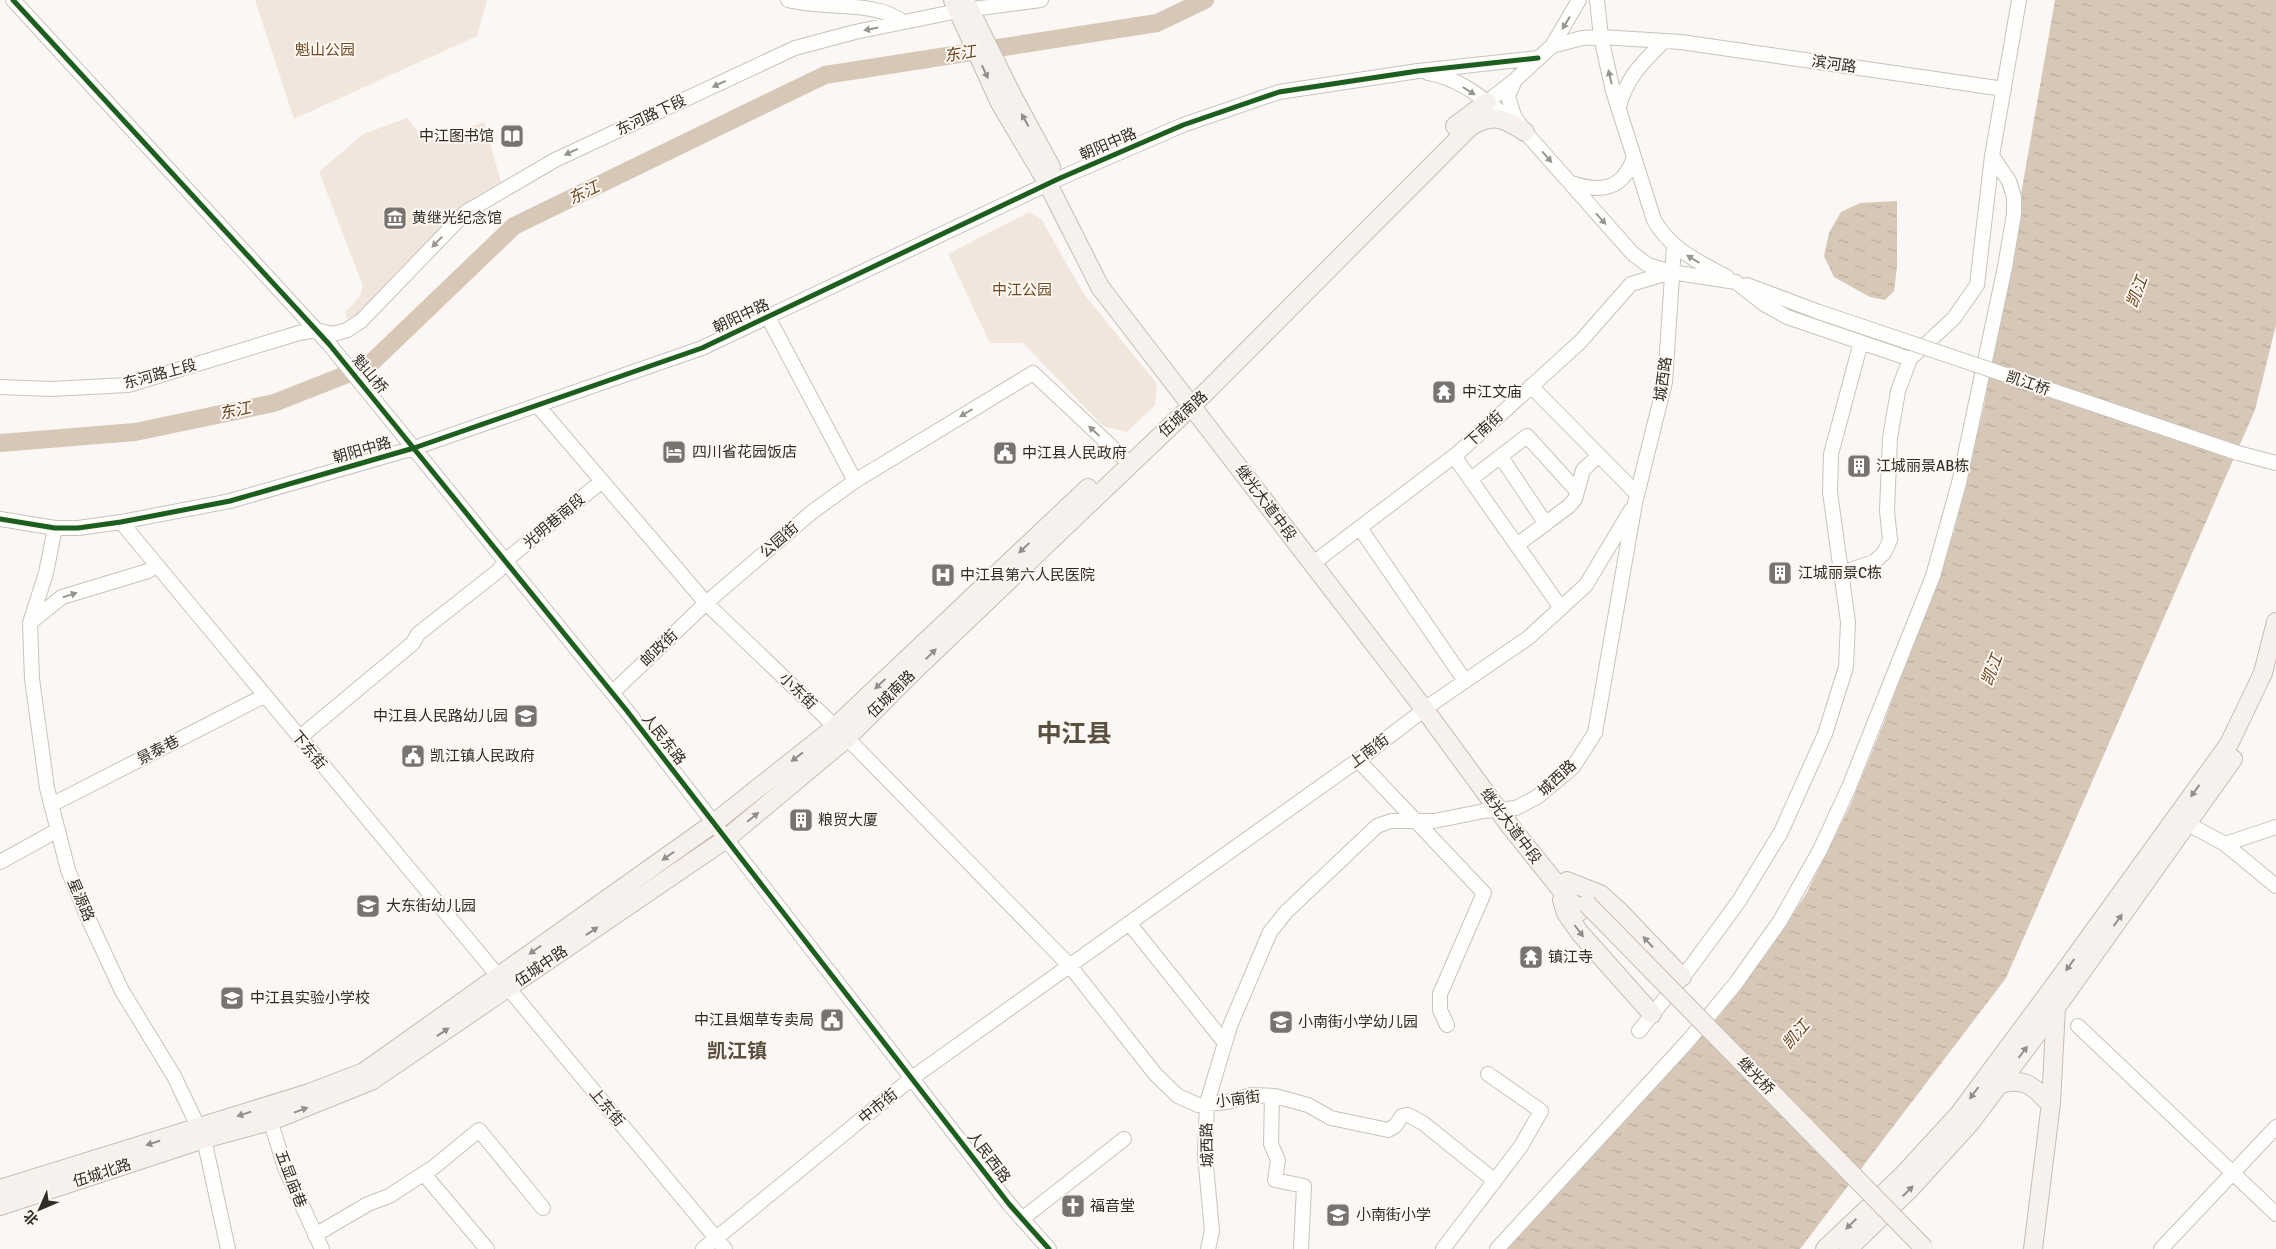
<svg xmlns="http://www.w3.org/2000/svg" width="2276" height="1249" font-family="Signika,'Noto Sans SC',sans-serif">
  <style>
    .green { fill: #f1e6db }
    .water { fill: url(#water-ripples) }
    .lines { fill: none; stroke-linecap: round; stroke-linejoin: round }
    .river { stroke: #d7c7b6; stroke-width: 18 }
    .minor-casing { stroke: #c7c3bf; stroke-width: 16 }
    .major-casing { stroke: #c6bdb4; stroke-width: 20 }
    .minor { stroke: #fefefd; stroke-width: 14 }
    .major { stroke: #f6f1ec; stroke-width: 18 }
    .minor-bridge-casing { stroke: #c7c3bf; stroke-width: 16; stroke-linecap: butt }
    .major-bridge-casing { stroke: #c6bdb4; stroke-width: 20; stroke-linecap: butt }
    .minor-bridge { stroke: #fefefd; stroke-width: 14 }
    .major-bridge { stroke: #f6f1ec; stroke-width: 18 }
    .cycleway-casing { stroke: #fdf7f1; stroke-width: 8 }
    .cycleway { stroke: #1b5e20; stroke-width: 5 }
    .oneway { fill: #989592 }
    .oneway2 { fill: #948e8a }
    .labels { text-anchor: middle; dominant-baseline: central; stroke-width: 4; stroke-linejoin: round; paint-order: stroke }
    .park-label { font-size: 15px; fill: #6d4b26; stroke: #fdf7f1 }
    .street-label { font-size: 15px; fill: #322c27; stroke: #fdf7f1 }
    .poi-label { font-size: 15px; fill: #322c27; stroke: #fdf7f1; text-anchor: start }
    .water-label { font-size: 16px; font-style: italic; fill: #684621; stroke: #fdf7f1 }
    .district-label { font-size: 20px; font-weight: bold; fill: #5a4e41; stroke: #fdf7f1 }
    .town-label { font-size: 25px; font-weight: bold; fill: #5a4e41; stroke: #fdf7f1 }
  </style>
  <defs>
    <pattern id="water-ripples" width="26" height="14" patternUnits="userSpaceOnUse" patternTransform="scale(1.25)"><rect width="26" height="14" fill="#d7c7b6"/><path d="M2 4q2-2 4 0t4 0M15 11q2-2 4 0t4 0" fill="none" stroke="#b9ab9c"/></pattern>
  </defs>
  <rect width="100%" height="100%" fill="#faf7f4"/>
  <path class="green" d="M255,0H487L477,36L294,119Z
    M407,118L426,142L484,122L501,182L475,197L432,239L359,316L349,323L345,313L360,296L363,286L319,172L363,134Z
    M1029,212L1041,219L1084,294L1157,384L1155,405L1127,432L1103,426L1023,343H990L948,254Z"/>
  <path class="water" d="M2055,0H2276V325L2255,410L2006,978L1800,1249H1507L1720,1015L1769,950L1806,894L1850,806L1883,725L1954,532L1984,406Z
    M1897,201V266L1894,291L1885,300L1870,297L1834,277L1824,256L1829,233L1841,212L1860,203Z"/>
  <g class="lines">
    <path class="river" d="M0,443L135,432L274,403L368,366L514,226L825,75L1157,23L1205,0"/>
    <g class="minor-casing">
      <path id="minor" d="M13,0L329,344L627,711L1009,1204L1049,1249
        M788,0C827,10 874,0 903,22
        M1597,0L1601,37L1681,42L2004,89
        M1552,46L1579,0
        M1428,73C1459,77 1487,102 1511,120
        M1515,80L1508,96L1514,116L1525,132L1633,254L1648,265L1671,272L1736,282L1764,304L1787,317L1910,359
        M1487,102L1515,80L1552,46L1582,38L1601,37L1613,91L1654,220C1670,249 1699,262 1727,277
        M1619,107C1626,78 1643,62 1664,41
        M1569,182C1599,193 1623,191 1634,157
        M1747,285L1819,312
        M768,317L855,481
        M1531,386L1637,494
        M0,387L51,389L128,385L299,333L316,330L333,334L347,330L361,321L466,212L555,160L795,48L855,32L958,11L1041,0
        M538,406L706,603L847,738L1070,966L1156,1075L1178,1096L1198,1105L1227,1102L1251,1095L1275,1096L1308,1105L1331,1118L1388,1130L1395,1126L1402,1116L1408,1115L1423,1123L1495,1181
        M2238,453L2276,463
        M1454,456L1561,608
        M1501,457L1546,524
        M1471,479L1527,436L1577,491
        M0,519L55,528H78L121,522L230,501L414,448L702,348L1058,179L1183,125L1279,92L1418,71L1538,58
        M121,522L725,1249
        M55,528L46,573L30,623L32,679L47,788L68,870L88,918L122,991L174,1076L204,1139L228,1249
        M1360,528L1465,681
        M1517,545L1569,506L1575,499L1583,470L1599,455
        M1312,564L1458,453L1580,342L1631,284L1671,272
        M1841,573L1874,562L1884,553L1890,540L1887,511L1890,438L1898,391L1910,359L1954,318L1977,285L1992,156L2019,0
        M31,622L62,597L148,571L156,566
        M612,693L706,603L812,512L855,481L1033,373L1130,464
        M299,738L413,643L418,634L498,571L505,561L602,481
        M1358,760L1484,893L1440,994V1010L1447,1025
        M51,805L264,696
        M2188,824L2225,844L2276,886
        M2225,844L2276,827
        M0,862L58,830
        M1129,923L1225,1043
        M2078,1026L2276,1214
        M1639,1031L1692,965L1739,901L1781,832L1825,734L1846,667L1848,622L1830,492L1831,454L1861,342
        M1272,1096L1271,1144L1278,1160L1275,1180L1304,1186L1301,1249
        M268,1113L285,1168L322,1249
        M424,1174L487,1249
        M1022,1219L1124,1139
        M315,1235L368,1204L389,1196L434,1167L479,1130L543,1208
        M703,1249L912,1078L1358,760L1433,703L1528,638L1586,585L1631,510
        M1208,1249L1212,1231L1205,1155L1207,1103L1230,1026L1270,932L1286,912L1377,826L1391,821H1434L1484,811L1516,808L1537,797L1573,767L1595,733L1635,503L1665,382L1674,246
        M1443,1249L1521,1146L1541,1111L1488,1074
        M1497,1249L1688,1041L1736,983L1780,921L1820,850L1849,787L1933,576L1959,483L2005,267L2014,214V197L2009,181L1992,156
        M2161,1249L2276,1127"/>
    </g>
    <g class="major-casing">
      <path id="major" d="M953,0L1000,103L1048,184L1100,287L1425,710L1510,826L1579,912
        M965,0L1013,97L1051,167
        M1455,126L1487,102
        M1567,881L1600,894L1619,911L1682,977
        M1562,900L1566,913L1580,933L1652,1014
        M2000,1084C2021,1078 2032,1084 2046,1100
        M0,1189L309,1093L364,1072L714,823L835,727L1088,488
        M0,1206L204,1139L274,1120L371,1081L726,839L847,738L917,668L1200,398L1470,127C1493,112 1505,119 1525,132
        M1825,1249L1902,1176L1959,1114L2062,975L2229,744L2263,673L2276,622
        M1848,1249L1911,1188L1971,1122L2048,1019L2233,759
        M2033,1249L2051,1103L2056,1008"/>
    </g>
    <use href="#minor" class="minor"/>
    <use href="#major" class="major"/>
    <g class="minor-bridge-casing">
      <path id="minor-bridge" d="M1819,312L2238,453"/>
    </g>
    <g class="major-bridge-casing">
      <path id="major-bridge" d="M1587,904L1925,1249"/>
    </g>
    <use href="#minor-bridge" class="minor-bridge"/>
    <use href="#major-bridge" class="major-bridge"/>
    <g class="cycleway-casing">
      <path id="cycleway" d="M13,0L329,344L627,711L1009,1204L1049,1249
        M0,519L55,528H78L121,522L230,501L414,448L702,348L1058,179L1183,125L1279,92L1418,71L1538,58"/>
    </g>
    <use href="#cycleway" class="cycleway"/>
  </g>
  <defs><path id="oneway-solid" d="M-6-.8H1V-3.2L6.5 0L1 3.2V.8H-6Z" transform="scale(1.25)"/></defs>
  <g class="oneway">
    <use href="#oneway-solid" transform="translate(1566 23) rotate(122)"/>
    <use href="#oneway-solid" transform="translate(871 29) rotate(169)"/>
    <use href="#oneway-solid" transform="translate(1610 77) rotate(-103)"/>
    <use href="#oneway-solid" transform="translate(719 84) rotate(155)"/>
    <use href="#oneway-solid" transform="translate(1469 91) rotate(32)"/>
    <use href="#oneway-solid" transform="translate(571 152) rotate(155)"/>
    <use href="#oneway-solid" transform="translate(1547 157) rotate(49)"/>
    <use href="#oneway-solid" transform="translate(1601 219) rotate(48)"/>
    <use href="#oneway-solid" transform="translate(437 242) rotate(134)"/>
    <use href="#oneway-solid" transform="translate(1693 259) rotate(-149)"/>
    <use href="#oneway-solid" transform="translate(966 413) rotate(149)"/>
    <use href="#oneway-solid" transform="translate(1094 431) rotate(-137)"/>
    <use href="#oneway-solid" transform="translate(70 595) rotate(-17)"/>
  </g>
  <g class="oneway2">
    <use href="#oneway-solid" transform="translate(985 72) rotate(65)"/>
    <use href="#oneway-solid" transform="translate(1025 120) rotate(-119)"/>
    <use href="#oneway-solid" transform="translate(1024 548) rotate(137)"/>
    <use href="#oneway-solid" transform="translate(931 654) rotate(-44)"/>
    <use href="#oneway-solid" transform="translate(880 684) rotate(137)"/>
    <use href="#oneway-solid" transform="translate(797 757) rotate(142)"/>
    <use href="#oneway-solid" transform="translate(2195 791) rotate(126)"/>
    <use href="#oneway-solid" transform="translate(753 817) rotate(-40)"/>
    <use href="#oneway-solid" transform="translate(668 856) rotate(145)"/>
    <use href="#oneway-solid" transform="translate(2118 920) rotate(-54)"/>
    <use href="#oneway-solid" transform="translate(592 931) rotate(-34)"/>
    <use href="#oneway-solid" transform="translate(1579 931) rotate(53)"/>
    <use href="#oneway-solid" transform="translate(1648 942) rotate(-133)"/>
    <use href="#oneway-solid" transform="translate(535 950) rotate(145)"/>
    <use href="#oneway-solid" transform="translate(2070 965) rotate(126)"/>
    <use href="#oneway-solid" transform="translate(443 1032) rotate(-34)"/>
    <use href="#oneway-solid" transform="translate(2023 1052) rotate(-53)"/>
    <use href="#oneway-solid" transform="translate(1974 1093) rotate(127)"/>
    <use href="#oneway-solid" transform="translate(301 1110) rotate(-20)"/>
    <use href="#oneway-solid" transform="translate(244 1114) rotate(162)"/>
    <use href="#oneway-solid" transform="translate(153 1143) rotate(163)"/>
    <use href="#oneway-solid" transform="translate(1908 1191) rotate(-45)"/>
    <use href="#oneway-solid" transform="translate(1851 1224) rotate(136)"/>
  </g>
  <defs>
    <g id="library-square" transform="scale(1.25)"><rect x="-9" y="-9" width="18" height="18" rx="4" fill="#78736f" stroke="#fdf7f1"/><path d="M-6-4Q-3-5.5-.7-3.5V5Q-3 3-6 4ZM6-4Q3-5.5 .7-3.5V5Q3 3 6 4Z" fill="#fff"/></g>
    <g id="museum-square" transform="scale(1.25)"><rect x="-9" y="-9" width="18" height="18" rx="4" fill="#78736f" stroke="#fdf7f1"/><path d="M0-6L6-3V-2H-6V-3ZM-5-1h2V3h-2ZM-1-1h2V3h-2ZM3-1h2V3H3ZM-6 4H6V6H-6Z" fill="#fff"/></g>
    <g id="temple-square" transform="scale(1.25)"><rect x="-9" y="-9" width="18" height="18" rx="4" fill="#78736f" stroke="#fdf7f1"/><path d="M0-6L5-2H3V0L6.5 2.5H4V6H1.5V3h-3V6H-4V2.5H-6.5L-3 0V-2H-5Z" fill="#fff"/></g>
    <g id="hotel-square" transform="scale(1.25)"><rect x="-9" y="-9" width="18" height="18" rx="4" fill="#78736f" stroke="#fdf7f1"/><path d="M-6-4.5h1.5V1H6V5H4.5V3h-9V5H-6ZM-4 0a1.8 1.8 0 1 1 3.6 0ZM.5 0V-2.5h3Q6-2.5 6 0Z" fill="#fff"/></g>
    <g id="civic-square" transform="scale(1.25)"><rect x="-9" y="-9" width="18" height="18" rx="4" fill="#78736f" stroke="#fdf7f1"/><path d="M-.6-6.5H3V-4.5H.6V-3L4-1V1h2V6H-6V1h2V-1L-.6-3ZM-1.2 2.5V6h2.4V2.5Z" fill="#fff"/></g>
    <g id="building-square" transform="scale(1.25)"><rect x="-9" y="-9" width="18" height="18" rx="4" fill="#78736f" stroke="#fdf7f1"/><path d="M-4-6H4V6H1V3H-1V6H-4ZM-2.5-4.3h1.7v1.8h-1.7ZM.8-4.3h1.7v1.8H.8ZM-2.5-1h1.7V.8h-1.7ZM.8-1h1.7V.8H.8Z" fill="#fff"/></g>
    <g id="hospital-square" transform="scale(1.25)"><rect x="-9" y="-9" width="18" height="18" rx="4" fill="#78736f" stroke="#fdf7f1"/><path d="M-5-5h3v3.5h4V-5h3V5h-3V1.5h-4V5h-3Z" fill="#fff"/></g>
    <g id="school-square" transform="scale(1.25)"><rect x="-9" y="-9" width="18" height="18" rx="4" fill="#78736f" stroke="#fdf7f1"/><path d="M0-5L7-2L0 1L-7-2ZM-4 1L0 2.5L4 1V4Q0 6-4 4Z" fill="#fff"/></g>
    <g id="church-square" transform="scale(1.25)"><rect x="-9" y="-9" width="18" height="18" rx="4" fill="#78736f" stroke="#fdf7f1"/><path d="M-1.2-6h2.4v3.5h3.3v2.4h-3.3V6h-2.4V-.1h-3.3v-2.4h3.3Z" fill="#fff"/></g>
  </defs>
  <g fill-rule="evenodd">
    <use href="#library-square" x="512" y="136"/>
    <use href="#museum-square" x="395" y="218"/>
    <use href="#temple-square" x="1444" y="392"/>
    <use href="#hotel-square" x="674" y="452"/>
    <use href="#civic-square" x="1005" y="453"/>
    <use href="#building-square" x="1859" y="466"/>
    <use href="#building-square" x="1780" y="573"/>
    <use href="#hospital-square" x="943" y="575"/>
    <use href="#school-square" x="526" y="716"/>
    <use href="#civic-square" x="413" y="756"/>
    <use href="#building-square" x="801" y="820"/>
    <use href="#school-square" x="368" y="906"/>
    <use href="#temple-square" x="1531" y="957"/>
    <use href="#school-square" x="232" y="998"/>
    <use href="#civic-square" x="832" y="1020"/>
    <use href="#school-square" x="1281" y="1022"/>
    <use href="#church-square" x="1073" y="1206"/>
    <use href="#school-square" x="1338" y="1215"/>
  </g>
  <g class="labels">
    <g class="park-label">
      <text x="325" y="50">魁山公园</text>
      <text x="1022" y="290">中江公园</text>
    </g>
    <g class="street-label">
      <text transform="translate(1834 64) rotate(8)">滨河路</text>
      <text transform="translate(651 115) rotate(-25)">东河路下段</text>
      <text transform="translate(1108 144) rotate(-23)">朝阳中路</text>
      <text transform="translate(741 316) rotate(-25)">朝阳中路</text>
      <text transform="translate(160 374) rotate(-15)">东河路上段</text>
      <text transform="translate(370 374) rotate(50)">魁山桥</text>
      <text transform="translate(1663 379) rotate(-82)">城西路</text>
      <text transform="translate(2028 383) rotate(19)">凯江桥</text>
      <text transform="translate(1183 414) rotate(-43)">伍城南路</text>
      <text transform="translate(1484 429) rotate(-43)">下南街</text>
      <text transform="translate(362 450) rotate(-16)">朝阳中路</text>
      <text transform="translate(1266 503) rotate(53)">继光大道中段</text>
      <text transform="translate(554 521) rotate(-40)">光明巷南段</text>
      <text transform="translate(779 540) rotate(-41)">公园街</text>
      <text transform="translate(659 648) rotate(-44)">邮政街</text>
      <text transform="translate(798 691) rotate(44)">小东街</text>
      <text transform="translate(891 694) rotate(-45)">伍城南路</text>
      <text transform="translate(664 739) rotate(52)">人民东路</text>
      <text transform="translate(158 750) rotate(-27)">景泰巷</text>
      <text transform="translate(309 750) rotate(50)">下东街</text>
      <text transform="translate(1369 751) rotate(-37)">上南街</text>
      <text transform="translate(1557 778) rotate(-43)">城西路</text>
      <text transform="translate(1511 826) rotate(53)">继光大道中段</text>
      <text transform="translate(81 900) rotate(67)">星源路</text>
      <text transform="translate(541 966) rotate(-34)">伍城中路</text>
      <text transform="translate(1756 1076) rotate(46)">继光桥</text>
      <text transform="translate(1238 1099) rotate(-7)">小南街</text>
      <text transform="translate(878 1106) rotate(-39)">中市街</text>
      <text transform="translate(607 1107) rotate(50)">上东街</text>
      <text transform="translate(1207 1145) rotate(-91)">城西路</text>
      <text transform="translate(989 1157) rotate(53)">人民西路</text>
      <text transform="translate(102 1173) rotate(-18)">伍城北路</text>
      <text transform="translate(291 1179) rotate(69)">五显庙巷</text>
    </g>
    <g class="poi-label">
      <text x="494" y="136" text-anchor="end">中江图书馆</text>
      <text x="412" y="218">黄继光纪念馆</text>
      <text x="1462" y="392">中江文庙</text>
      <text x="692" y="452">四川省花园饭店</text>
      <text x="1022" y="453">中江县人民政府</text>
      <text x="1876" y="466">江城丽景AB栋</text>
      <text x="1798" y="573">江城丽景C栋</text>
      <text x="960" y="575">中江县第六人民医院</text>
      <text x="508" y="716" text-anchor="end">中江县人民路幼儿园</text>
      <text x="430" y="756">凯江镇人民政府</text>
      <text x="818" y="820">粮贸大厦</text>
      <text x="386" y="906">大东街幼儿园</text>
      <text x="1548" y="957">镇江寺</text>
      <text x="250" y="998">中江县实验小学校</text>
      <text x="814" y="1020" text-anchor="end">中江县烟草专卖局</text>
      <text x="1298" y="1022">小南街小学幼儿园</text>
      <text x="1090" y="1206">福音堂</text>
      <text x="1356" y="1215">小南街小学</text>
    </g>
    <g class="water-label">
      <text transform="translate(960 54) rotate(-9)">东江</text>
      <text transform="translate(584 193) rotate(-26)">东江</text>
      <text transform="translate(2137 292) rotate(-69)">凯江</text>
      <text transform="translate(235 411) rotate(-12)">东江</text>
      <text transform="translate(1992 670) rotate(-69)">凯江</text>
      <text transform="translate(1796 1035) rotate(-49)">凯江</text>
    </g>
    <g class="district-label">
      <text x="737" y="1051">凯江镇</text>
    </g>
    <g class="town-label">
      <text x="1074" y="733">中江县</text>
    </g>
  </g>
  <g transform="translate(40 1209) rotate(225)" stroke="#fdf7f1" stroke-width="4" paint-order="stroke">
  <path d="M0-4L9 19L0 12L-9 19Z" fill="#322c27"/>
  <text y="-8" font-size="14" font-weight="bold" text-anchor="middle" fill="#322c27">北</text>
  </g>
</svg>
